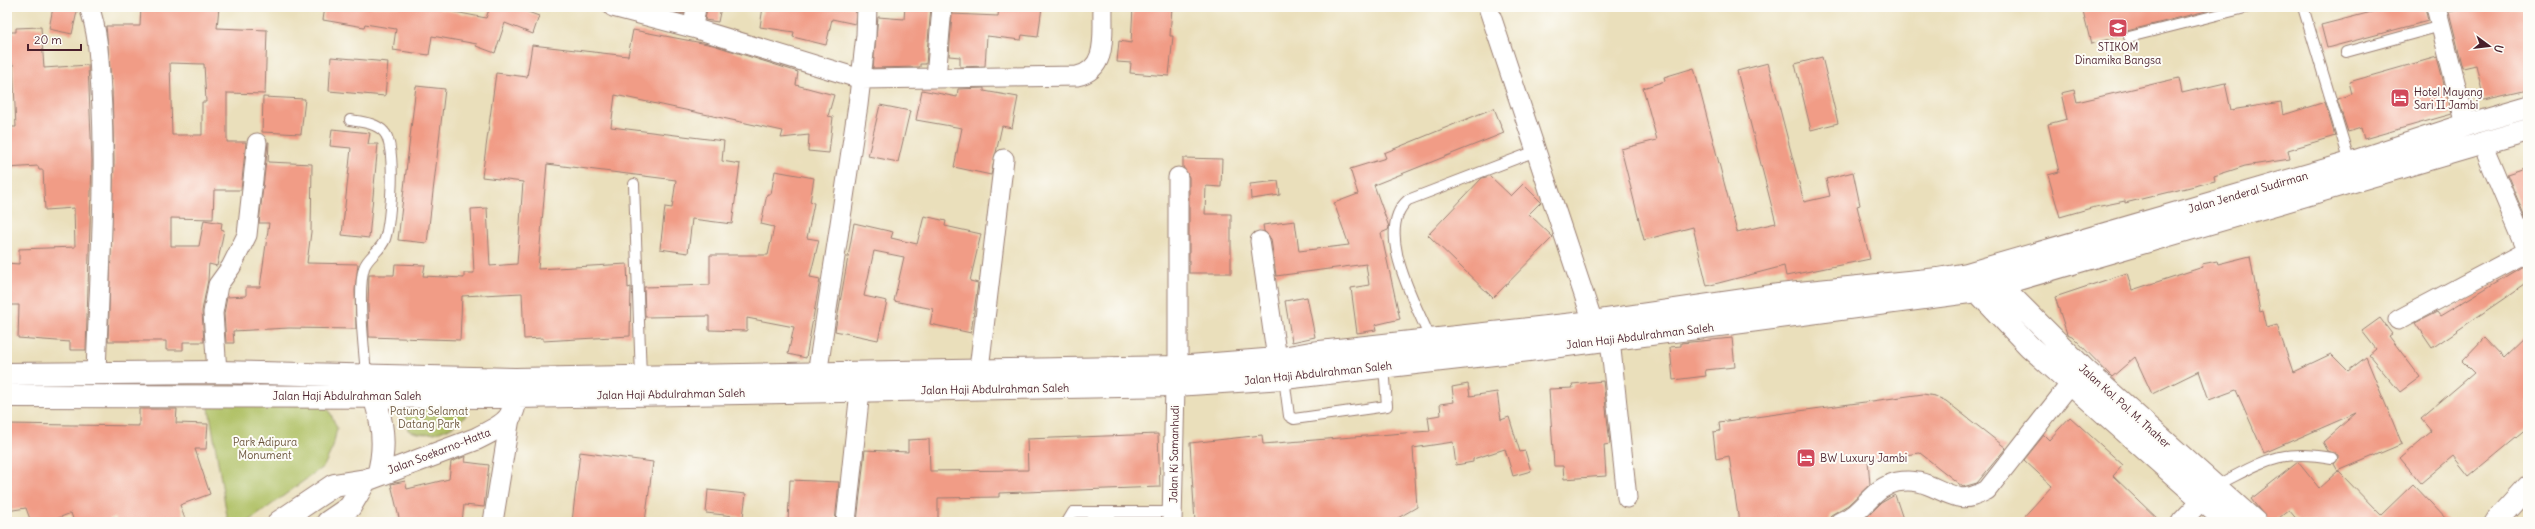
<svg xmlns="http://www.w3.org/2000/svg" width="2535" height="529" font-family="Delius,sans-serif">
  <style>
    .green { fill: #afc063; stroke: #7c7047 }
    .building { fill: #f19c86; fill-rule: evenodd }
    .lines { fill: none; stroke-linecap: round; stroke-linejoin: round }
    .service-casing { stroke: #9a7f73; stroke-width: 12 }
    .minor-casing { stroke: #9a7f73; stroke-width: 21 }
    .tertiary-casing { stroke: #9a7f73; stroke-width: 24 }
    .primary-casing { stroke: #9a7f73; stroke-width: 24 }
    .trunk-casing { stroke: #9a7f73; stroke-width: 24 }
    .service { stroke: #fff; stroke-width: 10 }
    .minor { stroke: #fff; stroke-width: 19 }
    .tertiary { stroke: #fff; stroke-width: 22 }
    .primary { stroke: #fff; stroke-width: 22 }
    .trunk { stroke: #fff; stroke-width: 22 }
    .labels { text-anchor: middle; dominant-baseline: central; stroke-width: 4; stroke-linejoin: round; paint-order: stroke }
    .poi-label { font-size: 11px; fill: #4a1f2b; stroke: #fdfcf7; text-anchor: start }
    .street-label { font-size: 11px; fill: #4a1f2b; stroke: #fdfcf7 }
    .park-label { font-size: 11px; fill: #6d573f; stroke: #fdfcf7 }
  </style>
  <rect width="100%" height="100%" fill="#fdfcf7"/>
  <filter id="ink" filterUnits="userSpaceOnUse"><feTurbulence type="fractalNoise" baseFrequency=".025" numOctaves="2"/><feDisplacementMap in="SourceGraphic" scale="8" xChannelSelector="R" yChannelSelector="G"/><feConvolveMatrix kernelMatrix="1 2 1 2 8 2 1 2 1" color-interpolation-filters="sRGB"/></filter>
  <filter id="wash" filterUnits="userSpaceOnUse"><feTurbulence type="fractalNoise" baseFrequency=".012" numOctaves="4" result="noise"/><feDisplacementMap in="SourceGraphic" scale="16" xChannelSelector="R" yChannelSelector="G"/><feGaussianBlur stdDeviation="0.9" result="paint"/><feColorMatrix in="noise" values="0 0 0 0 0 0 0 0 0 0 0 0 0 0 0 0 0 1.4 0 .05"/><feComposite in="paint" operator="in"/></filter>
  <g filter="url(#wash)">
    <rect width="100%" height="100%" fill="#eadfbb"/>
    <path class="green" d="M207,396L315,402L329,410L337,428L333,447L324,466L248,522H228Z
      M459,403L465,408L466,415C453,431 427,439 408,430L406,416L411,404Z"/>
    <g id="blocks">
      <path class="building" d="M53,7H78L72,34L49,29Z
        M141,7H219L217,28L267,30L265,94L227,93V142H246L241,190H214L213,219L171,218V246H199L204,220L222,223L221,229L224,230L217,266L209,264L208,280L202,311L204,342H183V350H166V341H108L114,161L112,90L106,26H140ZM170,63L204,64L206,102H202V135H172Z
        M325,7H439V9L486,18L490,7H514L539,16L533,34L505,23L495,53L476,46L477,44L432,36L429,55L393,50L396,29L365,24L364,27L323,20Z
        M677,7H685L684,14L676,12Z
        M707,7H721L718,22L705,20Z
        M763,7H856L855,24L832,19L826,45L793,37L794,32L760,27Z
        M905,7H931L926,64H920V67L873,68L878,17L904,19Z
        M999,7H1042L1038,37L1022,35L1021,40L987,36L985,66L960,67V57L949,56L952,14L998,16Z
        M1133,7H1172L1170,36H1173L1169,76L1130,73L1131,63L1117,62L1119,41L1131,43Z
        M2103,7H2210V10L2127,31L2123,35L2091,44L2083,12Z
        M2391,7H2425L2428,21L2327,48L2321,25Z
        M2472,7H2528V90L2484,100L2476,65L2463,68L2449,12Z
        M41,27L44,68L88,65L92,161L86,350H70V342L18,338L19,305H7V263L19,264V249L75,247L74,208L45,210L43,170H39L38,166L7,168V127H16L13,64H7V32H16V28Z
        M633,30L713,45L798,72L796,85L834,95L828,116L833,117L829,153L808,151L809,135L781,138L783,131L615,95L611,127L724,141L722,161L740,164L732,224L692,219L688,253L660,249L665,207L672,208L676,180L547,164L538,269L627,264L628,288L631,287L630,336L543,341V338L524,339L522,293L462,296L460,340L369,337L368,305L369,275H394L395,264L425,265L423,276L464,278V273H474L471,209L487,208L490,266L517,264L523,182L482,177L496,73L527,77L532,45L628,56Z
        M331,57L388,62L385,96L329,91Z
        M1822,57L1838,123L1811,130L1795,64Z
        M2437,57L2452,114L2364,139L2361,128L2348,132L2337,99L2352,94L2349,82Z
        M1768,63L1804,202L1830,196L1826,179L1853,172L1860,205L1857,206L1870,259L1786,276L1784,266L1707,286L1693,227L1644,240L1621,149L1657,140L1643,88L1665,81L1664,77L1694,68L1737,232L1776,223L1737,71Z
        M2179,78L2182,93L2225,83L2231,110L2281,102L2283,115L2325,102L2335,136L2288,150L2290,159L2245,166L2214,176L2215,181L2125,203V201L2091,208L2060,217L2048,175L2059,172L2048,124L2067,119L2061,93L2074,90L2077,102Z
        M416,86L445,89L427,243L398,240Z
        M984,88V91L1018,97L1012,128L1002,126L991,175L954,167L962,128L916,120L922,90L957,97L958,89Z
        M263,97L305,99L301,134L262,132Z
        M880,105L910,111L898,162L868,156Z
        M1494,108L1504,133L1374,185L1389,227L1388,230L1381,233L1400,319L1375,325L1376,330L1357,333L1351,288L1369,285L1366,264L1276,276L1271,239L1264,231L1263,225L1295,221L1299,251L1349,245L1334,203L1358,194L1350,169L1386,158L1384,153Z
        M332,129L370,133L368,144H378L369,238L342,235L351,148L330,146Z
        M268,142H269L268,162L312,164L311,232L307,263L358,264L355,290L356,329L289,328L233,331L234,343H226L224,314L227,297L246,296V287H260L269,223H259Z
        M1183,158L1222,159L1221,187L1206,186L1205,214H1231V273H1189V177L1183,167Z
        M2528,167V224L2507,174Z
        M775,171L814,178L810,202L814,203L807,238L819,240L810,277L820,279L806,358L788,354L794,327L747,318V331L709,330V316L645,317L644,287L710,285V255H768L774,227L761,224L767,194H771Z
        M1490,176L1511,196L1523,184L1541,202L1529,214L1553,237L1493,298L1428,235L1482,178Z
        M1278,181L1280,195L1251,199L1250,184Z
        M924,216L946,221L945,226L981,234L970,281L978,283L971,333L930,324L933,309L894,301L904,257L874,251L864,296L887,301L878,340L835,331L854,223L893,232L891,238L917,244Z
        M2250,256L2260,312L2263,311L2267,328L2277,325L2293,372L2331,354L2348,371L2366,357L2402,444L2338,471L2334,464L2338,459V455L2328,451L2323,442L2356,413L2264,453L2236,390L2209,400L2199,371L2152,394L2135,357L2112,377L2072,336L2067,334L2055,297L2127,273L2132,290L2203,267L2202,264L2217,261L2218,264Z
        M2528,263V282L2432,348L2415,323L2437,312L2440,316Z
        M1307,297L1315,337L1292,342L1285,301Z
        M2380,318L2392,334L2389,336L2420,377L2400,392L2369,355L2376,349L2362,331Z
        M2528,334V427L2469,476L2453,456L2421,483L2400,458L2432,431L2421,418L2474,373L2462,361L2484,338L2503,358Z
        M1732,338L1735,367L1705,370L1706,376L1673,380L1670,347L1681,346V343Z
        M1603,381L1610,444L1604,445L1606,476L1564,479L1563,466H1554L1549,389L1573,388L1572,384Z
        M1468,384L1470,396L1497,392L1501,420L1509,417L1520,452L1525,451L1531,471L1513,476L1505,449L1473,459V462L1456,465L1453,442L1413,448L1417,507L1391,522H1195L1190,443L1262,435L1263,444L1430,431L1428,417L1441,415L1440,404L1454,402L1452,387Z
        M1923,394L1935,396L1946,401L2006,448L1977,483L1963,487L1920,453L1868,460L1870,484L1848,505L1831,515L1829,522H1739L1729,456L1716,459L1713,432L1720,431L1719,422Z
        M139,409H177L176,423L208,424L206,449H195L210,494L180,505L186,522H117L115,517L103,522H74L71,513L48,522H31L26,508L7,511V424L139,426Z
        M2070,417L2123,465L2113,476L2161,522H2019L2052,486L2024,460L2044,435L2049,440Z
        M1158,434L1160,487L999,493V497L938,498V522H857L865,450L908,452V440L929,439L930,471L1028,470L1027,439Z
        M580,452L653,462L645,522H572Z
        M466,456L465,462L489,465L484,507L464,505L462,522H400L391,484L405,481L407,489L449,479L451,462Z
        M2298,462L2319,488L2338,471L2381,515L2413,484L2449,522H2299L2289,510L2274,522H2269L2251,499Z
        M790,480L839,482L835,522H788Z
        M708,490L746,494L743,517L706,513Z
        M1895,495L1904,522H1862L1881,503Z"/>
    </g>
  </g>
  <g filter="url(#ink)">
    <use href="#blocks" fill-opacity="0" stroke="#9a7f73" stroke-width="1"/>
    <g class="lines">
      <g class="service-casing">
        <path id="service" d="M2303,7L2350,163
          M2129,37L2249,7
          M2346,52L2441,26
          M350,120C362,122 376,123 384,132C397,145 391,221 385,239C381,251 367,257 364,268C357,291 364,348 366,374
          M634,184L641,377
          M1430,338C1416,304 1373,230 1408,200L1536,151
          M1284,378L1289,416L1294,419L1387,406L1384,366
          M2215,486C2262,463 2277,448 2332,458
          M1067,522L1073,512H1172"/>
      </g>
      <g class="minor-casing">
        <path id="minor" d="M89,7C99,34 99,62 101,91C107,184 99,279 96,373
          M613,7L693,28L861,79L1077,76C1109,69 1102,33 1103,7
          M1488,7L1593,322
          M2436,7L2466,125
          M693,28L696,7
          M936,78L942,7
          M2482,143L2528,252
          M1178,177V367
          M1260,241L1277,359
          M2398,320L2528,251
          M1610,340L1627,498
          M979,369L1004,159
          M217,372L213,313L218,285L231,267L247,235L257,143
          M817,375L858,105L866,35L867,7
          M493,522L510,418
          M846,522L860,391
          M1172,522L1175,385
          M1840,522C1863,514 1872,487 1897,482C1924,477 1935,491 1958,497C1968,500 1979,494 1987,490L2071,383
          M2181,522L2212,489"/>
      </g>
      <g class="tertiary-casing">
        <path id="tertiary" d="M2496,522L2528,487"/>
      </g>
      <g class="primary-casing">
        <path id="primary" d="M7,374L217,372L515,379
          M7,396L516,397"/>
      </g>
      <g class="trunk-casing">
        <path id="trunk" d="M1995,273L2000,285L2085,370L2255,522
          M1971,280L1977,291L2029,346L2227,522
          M366,374C379,408 389,438 378,475
          M516,397L1175,385L1284,378L1529,350L1977,291L2528,130
          M279,522L334,485L366,480L476,439C510,422 518,418 515,379L1178,367L1277,359L1311,353L1593,322L1779,295L1938,279L1967,274L2350,163L2466,125L2528,107
          M328,522L350,507L366,480"/>
      </g>
      <use href="#service" class="service"/>
      <use href="#minor" class="minor"/>
      <use href="#tertiary" class="tertiary"/>
      <use href="#primary" class="primary"/>
      <use href="#trunk" class="trunk"/>
    </g>
  </g>
  <defs>
    <g id="university-square" transform="scale(1)"><rect x="-9" y="-9" width="18" height="18" rx="4" fill="#d1495b" stroke="#fdfcf7"/><path d="M0-5L7-2L0 1L-7-2ZM-4 1L0 2.5L4 1V4Q0 6-4 4Z" fill="#fff"/></g>
    <g id="hotel-square" transform="scale(1)"><rect x="-9" y="-9" width="18" height="18" rx="4" fill="#d1495b" stroke="#fdfcf7"/><path d="M-6-4.5h1.5V1H6V5H4.5V3h-9V5H-6ZM-4 0a1.8 1.8 0 1 1 3.6 0ZM.5 0V-2.5h3Q6-2.5 6 0Z" fill="#fff"/></g>
  </defs>
  <g fill-rule="evenodd">
    <use href="#university-square" x="2118" y="28"/>
    <use href="#hotel-square" x="2400" y="98"/>
    <use href="#hotel-square" x="1806" y="458"/>
  </g>
  <g class="labels">
    <g class="poi-label">
      <text x="2118" y="47" text-anchor="middle">STIKOM<tspan x="2118" dy="13">Dinamika Bangsa</tspan></text>
      <text x="2414" y="92">Hotel Mayang<tspan x="2414" dy="13">Sari II Jambi</tspan></text>
      <text x="1820" y="458">BW Luxury Jambi</text>
    </g>
    <g class="street-label">
      <text transform="translate(2248 192) rotate(-16)">Jalan Jenderal Sudirman</text>
      <text transform="translate(1640 336) rotate(-7)">Jalan Haji Abdulrahman Saleh</text>
      <text transform="translate(1318 373) rotate(-6)">Jalan Haji Abdulrahman Saleh</text>
      <text transform="translate(995 389) rotate(-1)">Jalan Haji Abdulrahman Saleh</text>
      <text transform="translate(671 394) rotate(-1)">Jalan Haji Abdulrahman Saleh</text>
      <text x="347" y="396">Jalan Haji Abdulrahman Saleh</text>
      <text transform="translate(2125 406) rotate(42)">Jalan Kol. Pol. M. Thaher</text>
      <text transform="translate(439 451) rotate(-21)">Jalan Soekarno-Hatta</text>
      <text transform="translate(1174 454) rotate(-89)">Jalan Ki Samanhudi</text>
    </g>
    <g class="park-label">
      <text x="429" y="411">Patung Selamat<tspan x="429" dy="13">Datang Park</tspan></text>
      <text x="265" y="442">Park Adipura<tspan x="265" dy="13">Monument</tspan></text>
    </g>
  </g>
  <rect width="2535" height="529" fill="none" stroke="#fdfcf7" stroke-width="24"/>
  <g transform="translate(2489 46) rotate(105)" stroke="#fdfcf7" stroke-width="3" paint-order="stroke">
  <path d="M0-3L7 15L0 10L-7 15Z" fill="#4a1f2b"/>
  <text y="-6" font-size="11" font-weight="bold" text-anchor="middle" fill="#4a1f2b">U</text>
  </g>
  <path d="M28 44v6h53v-6" fill="none" stroke="#4a1f2b" stroke-width="2"/>
  <text x="34" y="44" font-size="12" fill="#4a1f2b" stroke="#fdfcf7" stroke-width="3" paint-order="stroke">20 m</text>
</svg>
